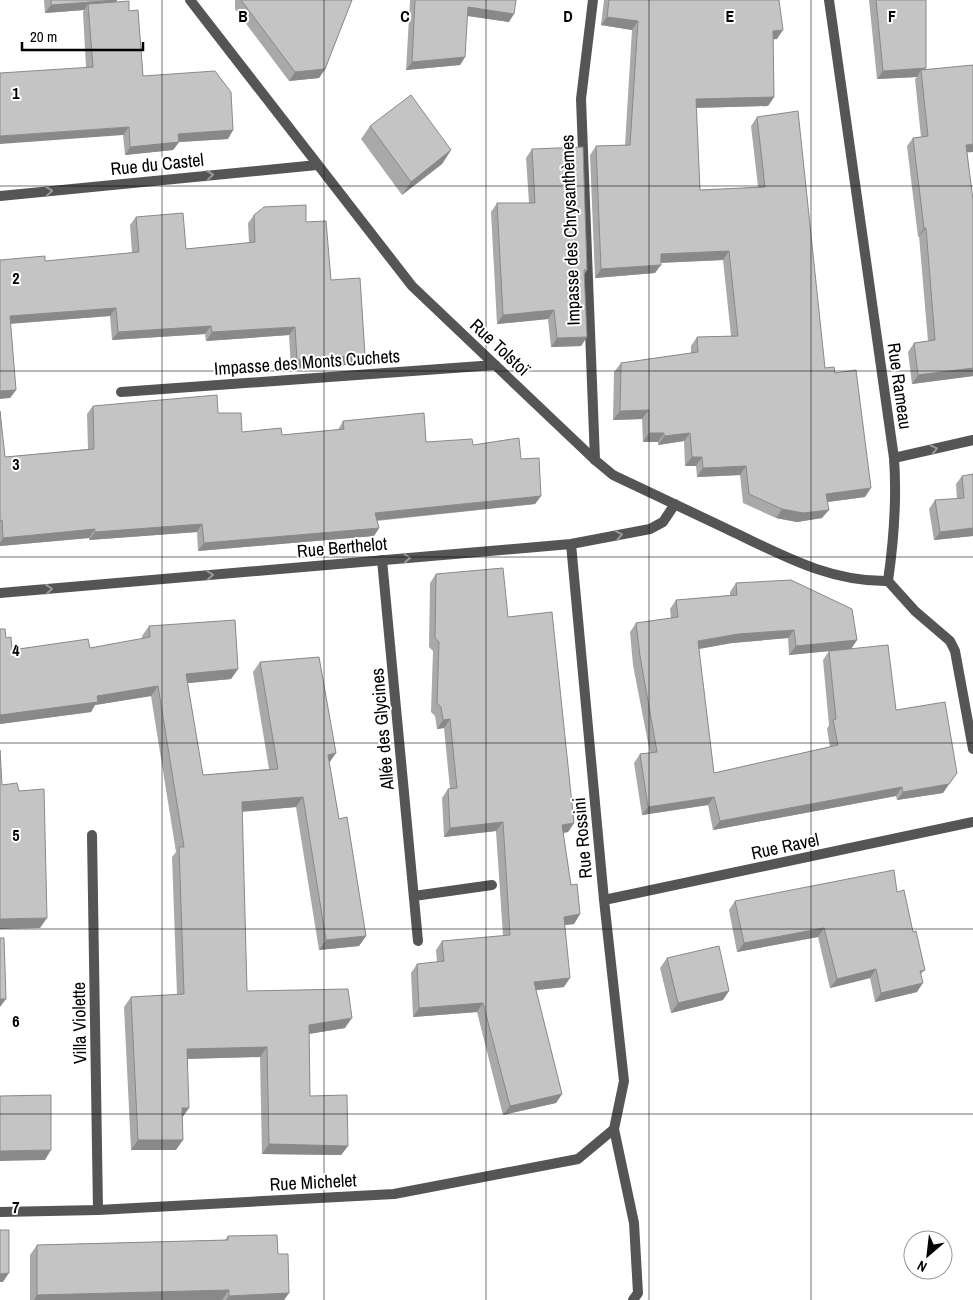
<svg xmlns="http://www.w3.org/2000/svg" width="973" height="1300" font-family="'Archivo Narrow',sans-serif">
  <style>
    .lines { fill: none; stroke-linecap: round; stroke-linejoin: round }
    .service { stroke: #555; stroke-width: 10 }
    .minor { stroke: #555; stroke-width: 10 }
    .wall { fill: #a9a9a9; fill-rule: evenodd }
    .shaded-wall { fill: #898989 }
    .building { fill: #c4c4c4; stroke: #898989 }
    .oneway { stroke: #999 }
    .grid { fill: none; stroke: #000; stroke-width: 1; stroke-opacity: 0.55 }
    .labels { text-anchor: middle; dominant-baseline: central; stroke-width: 4; stroke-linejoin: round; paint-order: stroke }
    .street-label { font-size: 18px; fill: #000; stroke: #fff }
    .grid-label { font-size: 16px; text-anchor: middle; font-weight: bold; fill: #000; stroke: #fff; stroke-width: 4; stroke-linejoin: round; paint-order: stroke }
  </style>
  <rect width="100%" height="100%" fill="#fff"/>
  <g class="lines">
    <path class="service" d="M593,0L581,99L595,460
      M121,392L495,365
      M382,560L418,941
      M414,896L492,885
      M614,1129L634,1223L638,1293L633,1300"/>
    <path class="minor" d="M190,0L412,286L595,460L613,475C651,493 689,511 727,529C780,554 828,582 888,581
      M829,0L894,458C897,500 894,539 888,581
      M0,196L317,165
      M894,458L973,440
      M888,581L915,611L950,641L955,651L973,749
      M0,593L571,544L650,529L663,522L675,504
      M92,835L98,1210
      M604,900L973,822
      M0,1212L98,1210L394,1194L578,1159L614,1129L624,1081L604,900L571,544"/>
  </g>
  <path class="wall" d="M44,0H117L116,2L129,11L143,76L233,130L228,139L179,142L173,150L125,155L123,135L86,67L83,12L84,10L45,13Z
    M235,0H352L325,69L319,78L289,81L235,9Z
    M410,0H516L509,22L467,16L465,57L460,65L406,70Z
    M604,0H779L777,39H773L774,97L768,106L696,108L700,190L758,187L751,126L757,117L825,368L835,373L865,497L827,502L822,518L797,522L776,518L743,503L740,475L697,477L696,466H685L684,441L658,445V442H643L642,419L613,420L614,372L621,363L691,353V346L697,337L731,336L723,260L661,263L655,273L595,278L590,155L596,146L625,145L632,30L601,25Z
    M869,0H926L924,70L973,152H967L973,200V376L912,384L908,352L914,343L928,341L919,236L918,237L907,146L913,138L921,137L915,79L917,77L877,79Z
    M370,126L451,150L442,164L402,195L361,139Z
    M532,149L587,270L584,275L587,337L581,346L551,347L548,319L497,324L491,212L497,203H529L526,158Z
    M254,215L306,222L331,280L365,355L359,364L291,369L289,335L206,341L205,334L112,340L110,316L10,324L16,390L10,398L0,260L45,261L132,253L130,225L136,217L186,249L249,243L248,223Z
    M93,406L218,413L242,432L282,435L338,430L343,421L426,442L473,445L521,459L541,496L535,504L377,521L379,528L374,536L198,551L197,532L89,540V538L0,546V411L5,457L88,449L87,414Z
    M962,476L973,536L934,540L929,509L935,500L957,499L956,484Z
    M436,574L508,617L574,823L568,832L563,833L571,885L580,914L574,924L564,925V987L536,990L562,1094L556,1103L503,1115L477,1012L413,1017L411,973L417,964L437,962L436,950L442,941L503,936L496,831L444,837L442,798L448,789H450L444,728L437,729L435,716L431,712L433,651L429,647L430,583Z
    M736,583L857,640L851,649L896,710L957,773L943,793L897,800L896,796L713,830L708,805L642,815L634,763L640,754L650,753L633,665L630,632L636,623L671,618L670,609L676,600L730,595V592ZM788,638L789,655L829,651L823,660L829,725L827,729L830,747L714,773L699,649L732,643Z
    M149,626L238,669L231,679L187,683L203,775L269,769L253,672L260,662L336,753L329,762L339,819L366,936L359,946L319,950L296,807L242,812L247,991L345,1028L309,1034L310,1096L348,1146L341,1155L262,1154L260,1057L188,1059L182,1117L176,1150H131L124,1007L131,997L177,995L172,857L176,852L151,696L95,705L91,712L0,724V629L6,638L12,650L90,648L142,639V636Z
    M735,901L913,932L925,970L921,974L917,992L875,1002L870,978L830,988L818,937L737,952L729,910Z
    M667,958L723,1000L671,1013L660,968Z
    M228,1236L278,1254L289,1293L284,1300H30V1255L37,1245L225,1240Z"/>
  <path class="shaded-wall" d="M117,0L111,9L88,4L84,10L45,13L51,5Z
    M468,7L514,14L509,22L462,15Z
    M607,17L638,21L632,30L601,25Z
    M783,30L777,39L767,40L773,31Z
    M465,57L460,65L406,70L412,62Z
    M926,68L922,74L921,70L917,77L877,79L883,71Z
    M325,69L319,78L289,81L295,72Z
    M774,97L768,106L689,108L696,99Z
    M129,127L123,135L0,144V136Z
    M233,130L228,139L179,142L173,150L125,155L130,147L178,134Z
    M973,144V152L960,153L966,145Z
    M451,150L442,164L402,195L411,182Z
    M924,228H926L919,236L918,237Z
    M729,251L723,260L654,263L661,254Z
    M661,265L655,273L595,278L601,269Z
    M116,308L110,316L4,324L10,316Z
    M554,310L548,319L497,324L503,315Z
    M211,326L205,334L112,340L118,332Z
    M295,327L289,335L206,341L212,332Z
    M587,337L581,346L551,347L557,338Z
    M365,355L359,364L291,369L297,360Z
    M973,368V376L912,384L918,375Z
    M16,390L10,398L0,399V391Z
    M649,410L642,419L613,420L620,411Z
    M649,433H664L658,442H643Z
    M690,433L684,441L658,445L664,436Z
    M692,457H702L696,466H685Z
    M746,466L740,475L697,477L703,468Z
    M871,488L865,497L820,503L826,494Z
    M541,496L535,504L369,521L375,513Z
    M782,509L829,510L822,518L797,522L776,518Z
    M202,524L197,532L89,540L95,532Z
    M379,528L374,536L198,551L204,543Z
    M973,528V536L934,540L940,532Z
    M95,529L89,538L0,546V543L3,538Z
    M794,630L788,638L732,643L692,650L698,641L738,634Z
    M857,640L851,649L789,655L796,646Z
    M238,669L231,679L179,684L186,674Z
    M158,686L151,696L95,705L91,712L0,724V715L97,696Z
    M450,719L444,728L437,729L443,720Z
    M336,753L329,763L328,755Z
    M949,784L943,793L897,800L903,792Z
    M902,787L896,796L713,830L720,821Z
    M303,797L296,807L235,812L242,802Z
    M714,797L708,805L642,815L648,807Z
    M503,822L496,831L444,837L450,828Z
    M574,823L568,832L556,834L562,825Z
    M580,914L574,924L557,926L564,917Z
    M47,918L40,928L0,929V919Z
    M824,928L818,937L737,952L744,943Z
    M366,936L359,946L319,950L326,940Z
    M876,969L870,978L830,988L837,979Z
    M570,978L564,987L528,991L534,982Z
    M923,983L917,992L875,1002L881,993Z
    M729,991L723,1000L671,1013L678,1003Z
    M0,999H6L0,1007Z
    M483,1003L477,1012L413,1017L419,1008Z
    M352,1018L345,1028L302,1035L309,1025Z
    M267,1047L260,1057L180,1059L187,1049Z
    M562,1094L556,1103L503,1115L510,1106Z
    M182,1108H189L182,1118Z
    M138,1140H183L176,1150H131Z
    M269,1144L348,1146L341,1155L262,1154Z
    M51,1150L45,1160L0,1161V1151Z
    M9,1273L3,1282H0V1274Z
    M229,1290L222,1300H34L37,1295Z
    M289,1293L284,1300H226L229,1296Z"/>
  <path class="building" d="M51,0H117L51,5Z
    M241,0H352L325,69L295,72Z
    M415,0H516L514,14L468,7L465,57L412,62Z
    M609,0H779L783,30L773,31L774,97L696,99L700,190L765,187L757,117L798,111L825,368L834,367L835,373L856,370L871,488L826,494L829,510L803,513L782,509L749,494L746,466L703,468L702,457H692L690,433L664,436V433H649V410L620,411L621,363L698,352L697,337L738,336L729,251L661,254V265L601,269L596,146L630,145L638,21L607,17Z
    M876,0H926V68L883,71Z
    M129,1V11L138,10L143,76L215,71L231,92L233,130L178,134L179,142L130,147L129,127L0,136V73L93,67L88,4Z
    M973,65V144L966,145L973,200V368L918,375L914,343L935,340L926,228H924L913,138L928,136L921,70Z
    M411,95L451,150L411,182L370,126Z
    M583,147L587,270H584L587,337L557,338L554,310L503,315L497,203H535L532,149Z
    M306,205V222L326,221L331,280L360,278L365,355L297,360L295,327L212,332L211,326L118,332L116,308L10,316L16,390L0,391V260L45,256V261L139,252L136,217L183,213L186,249L255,242L254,215L264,207Z
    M217,395L218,413H241L242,432L281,428L282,435L344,429L343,421L424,413L426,442L472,439L473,445L519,438L521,459L539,458L541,496L375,513L379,528L204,543L202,524L95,532V529L3,538L2,520L0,521V411L5,457L94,449L93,406Z
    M973,474V528L940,532L935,500L964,498L962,476Z
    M503,568L508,617L552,612L574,823L562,825L571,885L577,884L580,914L564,917L570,978L534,982L562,1094L510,1106L483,1003L419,1008L417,964L444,961L442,941L510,935L503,822L450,828L448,789L457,788L450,719L443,720L441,707L437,703L439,642L435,638L436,574Z
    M791,580L852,609L857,640L796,646L794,630L738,634L698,641L714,773L838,745L833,720L836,719L829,651L888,645L896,710L945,702L957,773L949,784L903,792L902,787L720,821L714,797L648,807L640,754L657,752L640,656L636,623L678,617L676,600L737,595L736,583Z
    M235,620L238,669L186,674L203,775L278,769L260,662L319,657L336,753L328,755L339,819L347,817L366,936L326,940L303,797L242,802L247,991L348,989L352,1018L309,1025L310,1096L347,1095L348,1146L269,1144L267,1047L187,1049L189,1108H182L183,1140H138L131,997L184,994L179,847H184L158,686L97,696L98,702L0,715V629H5L6,638L11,637L12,650L88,639L90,648L150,637L149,626Z
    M0,750L2,785L17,783L19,791L44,789L47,918L0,919Z
    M894,870L897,892L904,890L913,932L916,931L925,970L920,971L923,983L881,993L876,969L837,979L824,928L744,943L735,901Z
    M0,938H4L6,999H0Z
    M719,946L729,991L678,1003L667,958Z
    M51,1095V1150L0,1151V1096Z
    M0,1230H9V1273L0,1274Z
    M277,1235L278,1254H288L289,1293L229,1296V1290L37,1295V1245L228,1240V1236Z"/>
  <defs><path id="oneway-chevron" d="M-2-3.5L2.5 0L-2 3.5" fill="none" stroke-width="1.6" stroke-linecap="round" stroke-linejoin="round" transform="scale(1.25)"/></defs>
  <g class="oneway">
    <use href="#oneway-chevron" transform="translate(210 175) rotate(-6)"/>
    <use href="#oneway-chevron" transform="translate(49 191) rotate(-6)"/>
    <use href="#oneway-chevron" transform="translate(934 449) rotate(-13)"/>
    <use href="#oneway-chevron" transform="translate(619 535) rotate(-11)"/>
    <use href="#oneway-chevron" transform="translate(407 558) rotate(-5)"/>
    <use href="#oneway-chevron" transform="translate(210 575) rotate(-5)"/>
    <use href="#oneway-chevron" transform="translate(49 589) rotate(-5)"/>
  </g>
  <path class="grid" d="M162,0V1300M324,0V1300M486,0V1300M649,0V1300M811,0V1300M0,186H973M0,371H973M0,557H973M0,743H973M0,929H973M0,1114H973"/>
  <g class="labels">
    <g class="street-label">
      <text transform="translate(157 164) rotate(-6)">Rue du Castel</text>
      <text transform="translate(570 230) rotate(-92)">Impasse des Chrysanthèmes</text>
      <text transform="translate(500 347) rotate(43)">Rue Tolstoï</text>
      <text transform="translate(307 362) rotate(-4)">Impasse des Monts Cuchets</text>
      <text transform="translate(900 386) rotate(82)">Rue Rameau</text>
      <text transform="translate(342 547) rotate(-5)">Rue Berthelot</text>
      <text transform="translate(382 729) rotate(-95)">Allée des Glycines</text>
      <text transform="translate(582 838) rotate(-95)">Rue Rossini</text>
      <text transform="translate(785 846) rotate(-12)">Rue Ravel</text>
      <text transform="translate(79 1023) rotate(-91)">Villa Violette</text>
      <text transform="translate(313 1182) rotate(-3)">Rue Michelet</text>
    </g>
  </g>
  <g class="grid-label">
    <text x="243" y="22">B</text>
    <text x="405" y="22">C</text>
    <text x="568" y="22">D</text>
    <text x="730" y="22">E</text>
    <text x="892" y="22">F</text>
    <text x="16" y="99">1</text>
    <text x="16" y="284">2</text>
    <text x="16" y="470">3</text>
    <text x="16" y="656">4</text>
    <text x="16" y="841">5</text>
    <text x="16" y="1027">6</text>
    <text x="16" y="1213">7</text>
  </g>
  <g transform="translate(928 1255) rotate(208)"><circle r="24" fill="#ffffff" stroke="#999999"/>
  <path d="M0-4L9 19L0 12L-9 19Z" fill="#000000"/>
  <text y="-8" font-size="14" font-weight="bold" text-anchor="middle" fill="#000000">N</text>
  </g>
  <path d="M22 42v8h121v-8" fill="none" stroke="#000000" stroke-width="2.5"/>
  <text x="30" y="42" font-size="15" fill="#000000" stroke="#ffffff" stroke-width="4" paint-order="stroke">20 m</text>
</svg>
